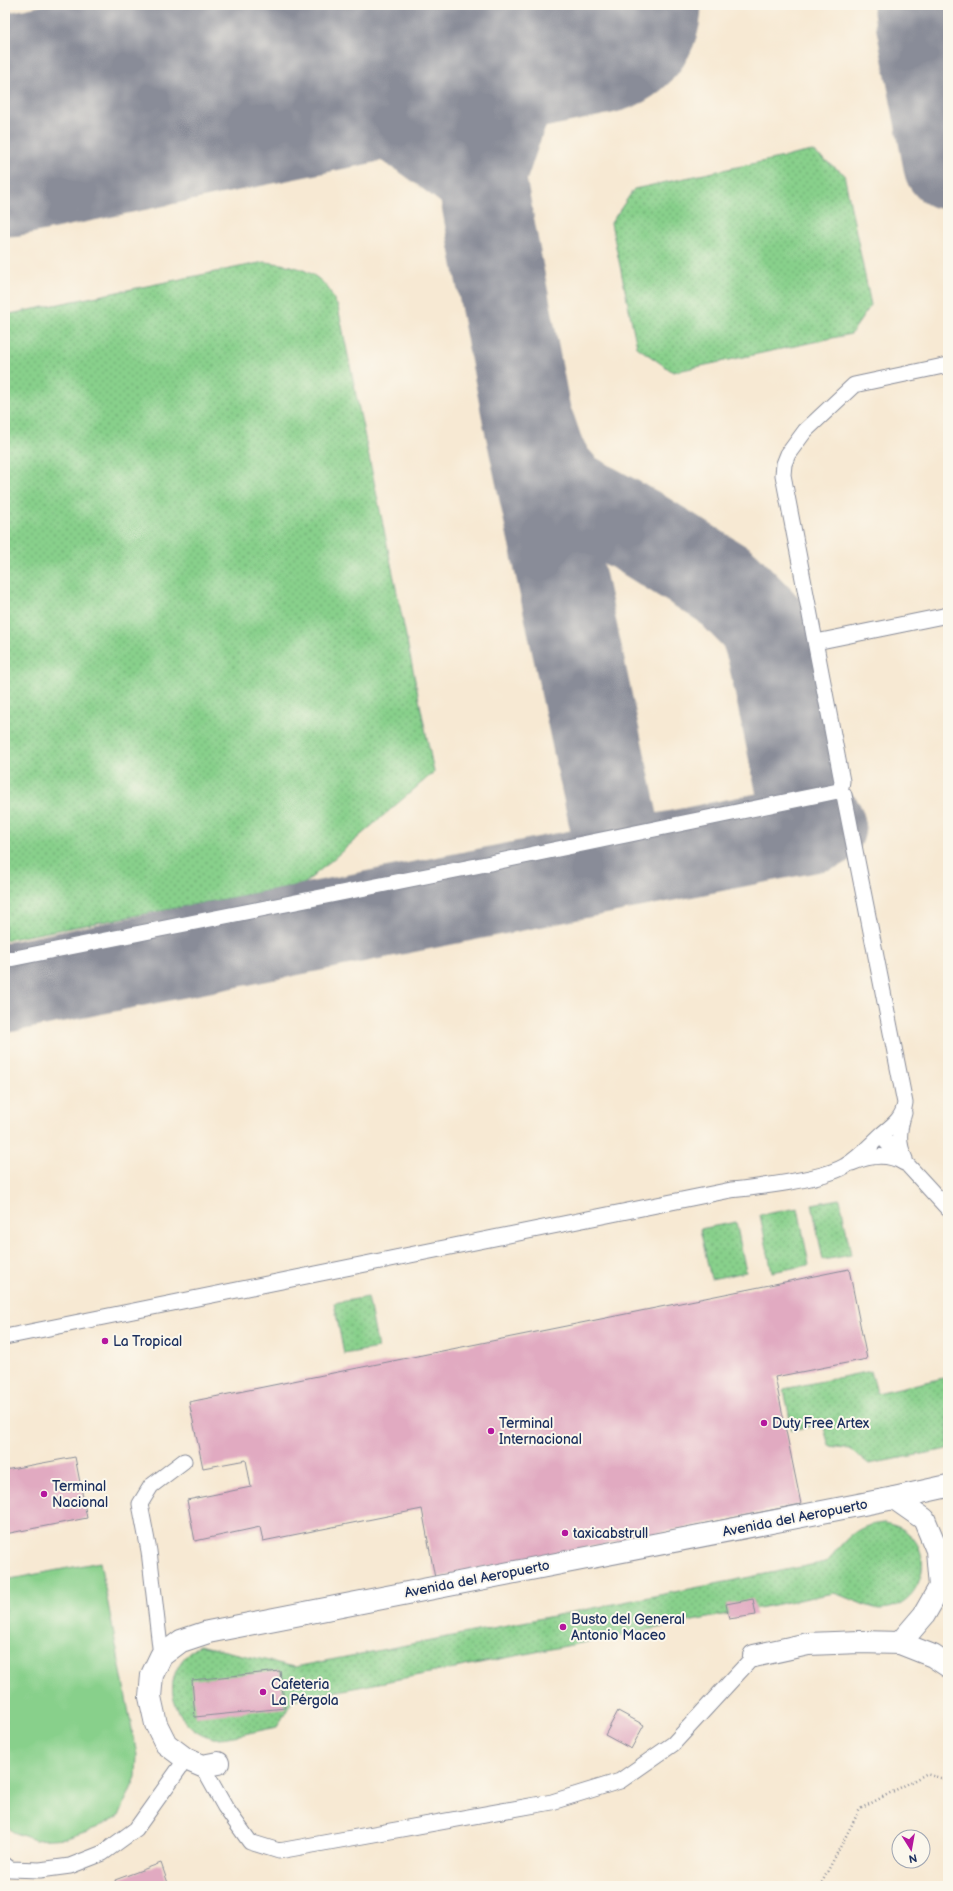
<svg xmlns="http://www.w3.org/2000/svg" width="953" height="1891" font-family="'Balsamiq Sans',sans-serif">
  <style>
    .grass { fill: url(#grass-dots); stroke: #528074 }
    .park { fill: #88d08b; stroke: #528074 }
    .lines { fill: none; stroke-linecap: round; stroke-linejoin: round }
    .taxiway { stroke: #898c98; stroke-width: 89 }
    .runway { stroke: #898c98; stroke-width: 221 }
    .building { fill: #e1aac1 }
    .service-casing { stroke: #898c98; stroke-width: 17 }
    .minor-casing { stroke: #898c98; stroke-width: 24 }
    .primary-casing { stroke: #898c98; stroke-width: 24 }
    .path { stroke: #898c98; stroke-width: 2.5; stroke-dasharray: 1 3; stroke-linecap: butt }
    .service { stroke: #fff; stroke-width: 15 }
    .minor { stroke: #fff; stroke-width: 22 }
    .primary { stroke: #fff; stroke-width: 22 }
    .poi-dot { fill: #b5179e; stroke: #fbf7ec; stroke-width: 1.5 }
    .labels { text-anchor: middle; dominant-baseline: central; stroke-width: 4; stroke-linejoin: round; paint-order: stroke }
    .poi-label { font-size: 14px; fill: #1b2f5e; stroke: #fbf7ec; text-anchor: start }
    .street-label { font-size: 14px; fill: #1b2f5e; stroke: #fbf7ec }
  </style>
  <defs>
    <pattern id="grass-dots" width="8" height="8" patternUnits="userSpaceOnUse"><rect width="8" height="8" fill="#88d08b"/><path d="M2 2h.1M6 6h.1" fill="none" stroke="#6ea975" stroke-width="1.8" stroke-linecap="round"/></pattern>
  </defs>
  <rect width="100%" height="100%" fill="#fbf7ec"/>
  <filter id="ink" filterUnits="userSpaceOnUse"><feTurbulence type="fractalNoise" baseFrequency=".025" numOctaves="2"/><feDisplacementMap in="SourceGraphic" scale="8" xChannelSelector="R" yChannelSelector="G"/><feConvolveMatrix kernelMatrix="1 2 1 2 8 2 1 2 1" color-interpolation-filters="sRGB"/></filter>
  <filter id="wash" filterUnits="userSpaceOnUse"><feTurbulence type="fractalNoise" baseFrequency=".012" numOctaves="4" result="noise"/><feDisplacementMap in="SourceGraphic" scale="16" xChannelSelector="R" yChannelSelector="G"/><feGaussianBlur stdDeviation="0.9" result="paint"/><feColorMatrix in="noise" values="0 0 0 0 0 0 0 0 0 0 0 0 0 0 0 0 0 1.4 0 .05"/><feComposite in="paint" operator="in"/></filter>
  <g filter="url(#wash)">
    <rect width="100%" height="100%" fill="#f7e9d3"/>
    <path class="grass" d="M812,151L844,174L871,305L851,334L673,372L637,347L611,223L634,189Z
      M264,262C287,264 311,268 327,287C332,293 334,301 338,307L434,772L304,884L5,940V315Z
      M840,1199L851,1255L823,1260L812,1204Z
      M798,1208L809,1265L772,1272L760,1215Z
      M736,1222L746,1272L711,1279L700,1229Z
      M368,1297L378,1348L344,1354L334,1303Z
      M871,1371L877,1393L948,1377V1449L869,1464L855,1453L846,1448L829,1446L823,1424L792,1430L784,1389Z
      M884,1523C893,1525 902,1527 909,1534C937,1559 918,1608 881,1609C871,1609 844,1596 834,1593L293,1700L277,1727C265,1729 222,1740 213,1738C183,1731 162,1696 178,1667C183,1657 191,1651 199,1645L295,1667L826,1562C845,1541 854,1525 884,1523Z"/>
    <path class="park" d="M100,1562L137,1755L136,1777L119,1816L96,1828L67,1838L35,1840L13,1832L5,1823V1580Z"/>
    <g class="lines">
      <path class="taxiway" d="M919,5L918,11L948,165
        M222,80L295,81L367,100L430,139L481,177
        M532,430L541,456L552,475L568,493L639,532L726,586L762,623L771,650L809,828
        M623,865L526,412L481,177L499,124L516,83L530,64L547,49L582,24L630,5
        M5,988L821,826"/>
      <path class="runway" d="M5,126L591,5"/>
    </g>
    <g id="blocks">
      <path class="building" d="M849,1269L867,1359L775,1377L801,1504L435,1578L422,1509L263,1541L260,1527L195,1541L187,1500L251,1487L246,1460L203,1468L189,1402Z
        M75,1457L87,1518L5,1534V1470Z
        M753,1599L756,1615L729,1619L726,1604Z
        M280,1671L285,1708L195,1717L192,1680Z
        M618,1711L644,1725L631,1749L605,1735Z
        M161,1863L169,1886H117L115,1880Z"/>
    </g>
  </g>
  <g filter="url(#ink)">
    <use href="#blocks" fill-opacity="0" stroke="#898c98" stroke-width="1"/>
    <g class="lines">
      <g class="service-casing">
        <path id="service" d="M816,642L948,615
          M5,960L476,866L838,791L841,787L842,781L783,475L784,464L788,454L805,431L854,385L948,365
          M904,1113C899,1129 897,1143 905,1159
          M881,1136L948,1209
          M852,1163C868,1156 888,1153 904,1163
          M5,1337L731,1190C758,1187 822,1180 845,1166C859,1158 870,1145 882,1134C893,1125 903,1118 905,1103L844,795L838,791
          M161,1656L149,1551L140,1504L151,1486L184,1461
          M202,1766L225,1807L250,1842L279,1851L552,1802L620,1781L673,1744L754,1656
          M5,1865L10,1869L40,1870L70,1866L103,1853L136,1829L186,1759"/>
      </g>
      <g class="minor-casing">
        <path id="minor" d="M894,1498L924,1519L937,1550L940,1587L924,1615L900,1643"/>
      </g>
      <g class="primary-casing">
        <path id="primary" d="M754,1656L808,1644L860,1642L900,1643L933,1656L948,1666
          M218,1763L202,1766L186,1759L166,1744L156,1724L150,1697L152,1675L161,1656L181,1641L208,1632L894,1498L948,1486"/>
      </g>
      <path class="path" d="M820,1886L860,1809L926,1774L948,1780"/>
      <use href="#service" class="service"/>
      <use href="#minor" class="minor"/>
      <use href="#primary" class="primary"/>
    </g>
  </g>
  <g class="poi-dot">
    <circle cx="105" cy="1341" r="4"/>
    <circle cx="764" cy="1423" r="4"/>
    <circle cx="491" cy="1431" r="4"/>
    <circle cx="44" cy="1494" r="4"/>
    <circle cx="565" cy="1533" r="4"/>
    <circle cx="563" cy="1627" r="4"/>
    <circle cx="263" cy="1692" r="4"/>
  </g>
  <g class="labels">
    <g class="poi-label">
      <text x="113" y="1341">La Tropical</text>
      <text x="499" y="1423">Terminal<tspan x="499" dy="16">Internacional</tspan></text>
      <text x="772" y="1423">Duty Free Artex</text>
      <text x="52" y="1486">Terminal<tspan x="52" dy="16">Nacional</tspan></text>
      <text x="573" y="1533">taxicabstrull</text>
      <text x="571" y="1619">Busto del General<tspan x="571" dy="16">Antonio Maceo</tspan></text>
      <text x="271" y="1684">Cafeteria<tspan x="271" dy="16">La Pérgola</tspan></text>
    </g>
    <g class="street-label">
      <text transform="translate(795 1518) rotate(-11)">Avenida del Aeropuerto</text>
      <text transform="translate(477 1579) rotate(-11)">Avenida del Aeropuerto</text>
    </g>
  </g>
  <rect width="953" height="1891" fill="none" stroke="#fbf7ec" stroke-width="20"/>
  <g transform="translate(911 1849) rotate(169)"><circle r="19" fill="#fbf7ec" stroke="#a1a7b3"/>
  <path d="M0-3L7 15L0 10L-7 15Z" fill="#b5179e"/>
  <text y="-6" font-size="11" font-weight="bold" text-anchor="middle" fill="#1b2f5e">N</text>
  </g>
</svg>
